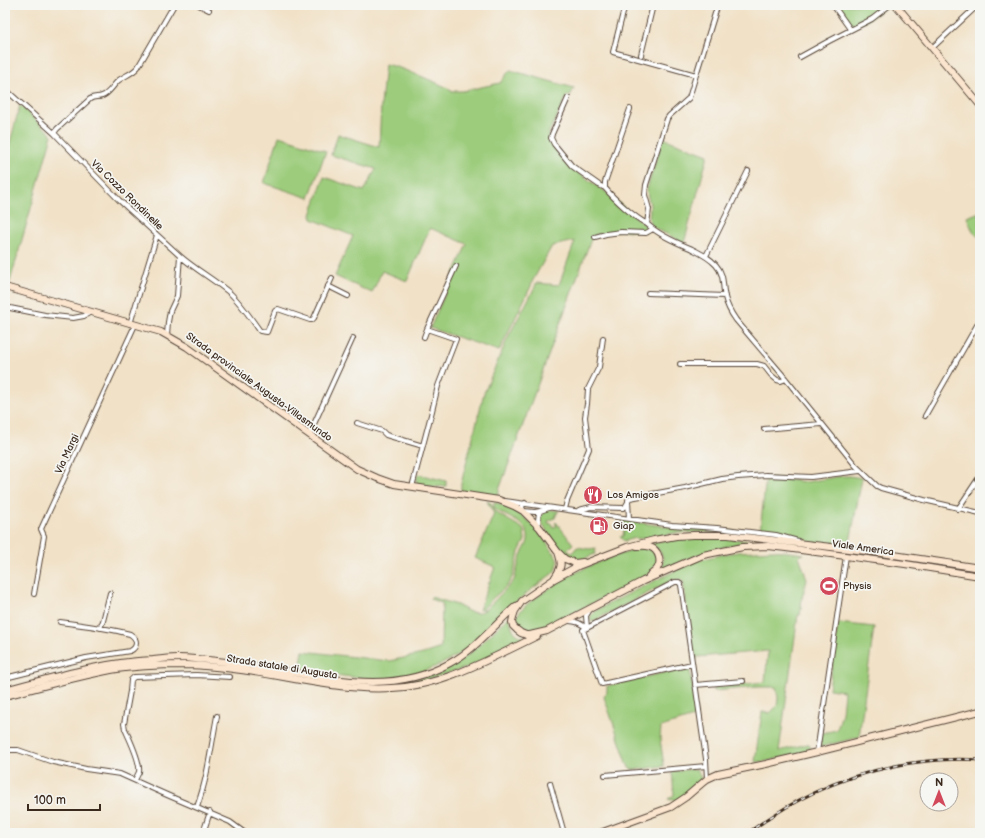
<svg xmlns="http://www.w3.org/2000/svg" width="985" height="838" font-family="'Balsamiq Sans',sans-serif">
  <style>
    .green { fill: #9ccc7b; stroke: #6c7b4c }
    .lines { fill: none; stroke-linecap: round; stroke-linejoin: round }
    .street-casing { stroke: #564537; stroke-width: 6 }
    .secondary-casing { stroke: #564537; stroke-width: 8 }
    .street { stroke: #fff; stroke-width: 4 }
    .secondary { stroke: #fbe5cf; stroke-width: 6 }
    .rail-casing { stroke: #3b2a1e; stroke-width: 3 }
    .rail { stroke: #f6f6f2; stroke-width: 1.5; stroke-dasharray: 4.5; stroke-linecap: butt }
    .labels { text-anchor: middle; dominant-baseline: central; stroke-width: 3.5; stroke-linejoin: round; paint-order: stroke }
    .street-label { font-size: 10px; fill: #3b2a1e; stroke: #f6f6f2 }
    .poi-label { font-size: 10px; fill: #3b2a1e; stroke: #f6f6f2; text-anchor: start }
  </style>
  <rect width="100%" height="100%" fill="#f6f6f2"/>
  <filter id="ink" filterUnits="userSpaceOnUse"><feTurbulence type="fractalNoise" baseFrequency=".025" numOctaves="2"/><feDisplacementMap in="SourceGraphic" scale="8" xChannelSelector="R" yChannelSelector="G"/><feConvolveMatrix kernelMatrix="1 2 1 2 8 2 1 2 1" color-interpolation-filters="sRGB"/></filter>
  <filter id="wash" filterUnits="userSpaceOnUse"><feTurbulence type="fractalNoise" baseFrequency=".012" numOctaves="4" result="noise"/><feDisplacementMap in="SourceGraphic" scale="16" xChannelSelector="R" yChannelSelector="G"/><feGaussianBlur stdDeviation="0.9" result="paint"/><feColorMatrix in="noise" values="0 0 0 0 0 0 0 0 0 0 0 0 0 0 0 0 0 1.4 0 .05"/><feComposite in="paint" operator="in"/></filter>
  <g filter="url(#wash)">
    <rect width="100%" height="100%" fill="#f1e1c6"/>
    <path class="green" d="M837,5H888C880,12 861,27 850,24Z
      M385,64L397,67L423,77L446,87L452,91H463L500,83L510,70L574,88L570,96H567L549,132V137L550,140L563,159L573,169L606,192L650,229L645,232L621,230L599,234L593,236L590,242L499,490L498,497L461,491V484L484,393L508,337L535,287L536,283L559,285L575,241L552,246L532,282L531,286L499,351L430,328L467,244L430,228L407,281L382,271L372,293L335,276L353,236L312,219L311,215L324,177L364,191L376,169L331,155L338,134L379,147L381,105Z
      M20,105L52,135L9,285L5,284V161Z
      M279,136L326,151L309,198L264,183Z
      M663,138L708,155L684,243L653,227C646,221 651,213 650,205C649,199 647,197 647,189Z
      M980,212V238L973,232L967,217Z
      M418,474L446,481V486L435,487L417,484L416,480Z
      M842,476H850L862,478L849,547L817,543L801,540L777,533L760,531L766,477L806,482Z
      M487,501L491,503L493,509L495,512L522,528L524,531L525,540L519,552L513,576L507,586L493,598L483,609L479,610L495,567L475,558L494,514Z
      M494,502C527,512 537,529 556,556C559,562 558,568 553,573C537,585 521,597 506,611C492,623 480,637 466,649C444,666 418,675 390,678C360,680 330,674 300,670L303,651L389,661L423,654L441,648L442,603L430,599L431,597L457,605L470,612L478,613L485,610L510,585L514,580L521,555L527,544L528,540V535L525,528L523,526L518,522L496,510L494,507Z
      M550,510L559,511L557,513L555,518L548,521L549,524L551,523L553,527L557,526L555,523L556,522L573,544L567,549L569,552L572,553L577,547L589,549L596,548L595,554C590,556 582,560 577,560C575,560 570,559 568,558C563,555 542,525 541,520C540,514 544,511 550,510Z
      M622,520L676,528L715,529L775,536L783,538L732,533L703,532L675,533L643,539L635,538L624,541L620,537L623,536L625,523L622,521Z
      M683,538H725L754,542C722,544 692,557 663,570C661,565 662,569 663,563C664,555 659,549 653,545L654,542Z
      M643,548L651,550L656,554L657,564L651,572L646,576L536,632C524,634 516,631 516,618C521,608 531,601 540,595C573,571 604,558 643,548Z
      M773,550L804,554L799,556L807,579L802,598L800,615H798L779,751L807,744H809L811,749L809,751L768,761L756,762L755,761L762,712L770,713L777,706L778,698L776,687H758L714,691V687L765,682L768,651L697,657V659H694V658L696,655L693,651L683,581L679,579L673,580L595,620L592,621L590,620C590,616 592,614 595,611L634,591L695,561L724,554L738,552Z
      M509,617C512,624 511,632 520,636C522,637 524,638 526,639L469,667L436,677L415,682L384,686V684C416,682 448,672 473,651C485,640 497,628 509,617Z
      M838,623L874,627L859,737L820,747L822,733L837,730L842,713L844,691L829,689Z
      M680,669L690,671L697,716L661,727L660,739L664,766L633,770L629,768L604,697L607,692V686Z
      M697,769L701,778V780C693,788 681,804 668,799L674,795L672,771Z"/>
  </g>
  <g filter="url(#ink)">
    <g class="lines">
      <g class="street-casing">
        <path id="street" d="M199,5L209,10
          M625,5L613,52L696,75L689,98L669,116L667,119L646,185L645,195L649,209L647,224C659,235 675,242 690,248C700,253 709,257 716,265C725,275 722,286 725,297C727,306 731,313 736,320L781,373L856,466L877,486L881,488L924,500L980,513
          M833,5L850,29
          M932,48L978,5
          M641,55L653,5
          M800,57L829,41L872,19L890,5
          M696,75L717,7
          M5,89L54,133L119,200L180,256L177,296L170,311L168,322L167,335
          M568,98L552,134L551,138L554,144L572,166L599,185L605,188
          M630,109L605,182V188C615,200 634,217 647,224
          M54,133L57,129L90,99C94,96 98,98 102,96C109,94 113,85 119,80C126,75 132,74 138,67L174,5
          M595,237L606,234L621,232L646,233L653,229
          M180,256C196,270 215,280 231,294C242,305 251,318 260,331L267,332L275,311L278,309L310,320H312L314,318L332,278
          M706,256L748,171
          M328,286L348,296
          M648,293L725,296
          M5,307L45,315L73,318L84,316L91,312
          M130,324L157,235
          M424,337L427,329
          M680,364H757L764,366L771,375L777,380L781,381L786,379
          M925,416L980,320
          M357,423L382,431L386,435L423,446
          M764,429L821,424
          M309,435L353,338
          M412,487L432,411L438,386L456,339L427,329L456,266
          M505,501L672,525L717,528L776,535L798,541
          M525,503L522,506L523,511L535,512L540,511
          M565,509L567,501L589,449L585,417L587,404L588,389L599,367L603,338
          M958,509L980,476
          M579,510L591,507L623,508L625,507L628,502
          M629,519L628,500L630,498L685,488L722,479L738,477L766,475L811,477L860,471
          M539,525C537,520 538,516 540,511L549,508
          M34,594L44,536L41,529L135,325
          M569,621C576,621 581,623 586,628
          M100,628L103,621L110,593
          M587,628L586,616L591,608
          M692,664L602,684L583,630L675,582H679L681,585L706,759L707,779
          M5,678L86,658L130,651C138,647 138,639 130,634C107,628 84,625 60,622
          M695,685L743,681
          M5,750H18L53,762L86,769L120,774L167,795L230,822L245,833
          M817,752L846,556
          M605,775L706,766
          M135,780C136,778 138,774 139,772C141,762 129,738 125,729L124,724L130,691L131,680L134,677L196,675L230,677
          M550,783L564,833
          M197,807C208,777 211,747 217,716
          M203,833L210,812"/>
      </g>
      <g class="secondary-casing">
        <path id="secondary" d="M896,5L980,105
          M5,287L161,332L187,347L357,469L377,478L394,484L499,500L514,506L523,511L540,528L557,551L565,559L575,563L583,562
          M637,546C641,546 646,545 650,547C659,550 662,562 657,569C655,572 651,574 649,576
          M980,568L874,552L728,535H693L676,536L654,540L627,547L578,566L554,579L522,601L515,611L513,617L512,622L513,626L517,630L521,633L526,635H530L547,631L643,581L703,555L743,547L768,546L786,548L905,564L980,576
          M555,577C562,567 562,564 558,552
          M5,690C54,677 102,662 153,660C161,659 169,658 177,658C211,659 245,664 279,670C337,680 395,694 450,663C476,649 494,625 516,606
          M5,696C40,687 75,677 111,670C135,666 161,665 186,665C224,666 262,673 300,680C335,686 369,691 405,687C437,683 467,670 496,656C509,650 523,643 537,636
          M600,833L671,807L686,797L707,779L718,774L766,764L817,752L980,711"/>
      </g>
      <use href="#street" class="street"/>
      <use href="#secondary" class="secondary"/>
      <g class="rail-casing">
        <path id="rail" d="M748,833C768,818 790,804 813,793C863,769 925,756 980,760"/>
      </g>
      <use href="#rail" class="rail"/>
    </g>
  </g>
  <defs>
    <g id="restaurant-disc" transform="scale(1)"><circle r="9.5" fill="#d1495b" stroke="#f6f6f2"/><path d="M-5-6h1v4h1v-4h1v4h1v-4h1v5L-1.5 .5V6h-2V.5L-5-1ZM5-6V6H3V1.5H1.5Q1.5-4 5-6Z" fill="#fff"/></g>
    <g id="fuel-disc" transform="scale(1)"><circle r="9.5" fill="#d1495b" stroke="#f6f6f2"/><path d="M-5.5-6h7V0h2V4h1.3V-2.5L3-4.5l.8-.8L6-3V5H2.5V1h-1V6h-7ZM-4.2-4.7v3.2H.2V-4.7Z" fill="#fff"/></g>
    <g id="stadium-disc" transform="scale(1)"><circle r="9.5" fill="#d1495b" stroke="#f6f6f2"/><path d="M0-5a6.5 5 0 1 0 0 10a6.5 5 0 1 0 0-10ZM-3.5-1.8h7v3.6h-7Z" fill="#fff"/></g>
  </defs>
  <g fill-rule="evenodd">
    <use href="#restaurant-disc" x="593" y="495"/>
    <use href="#fuel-disc" x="599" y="526"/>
    <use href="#stadium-disc" x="829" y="586"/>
  </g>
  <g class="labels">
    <g class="street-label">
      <text transform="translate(127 195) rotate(44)">Via Cozzo Rondinelle</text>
      <text transform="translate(259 387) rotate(36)">Strada provinciale Augusta-Villasmundo</text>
      <text transform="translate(67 454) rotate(-65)">Via Margi</text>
      <text transform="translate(863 548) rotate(8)">Viale America</text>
      <text transform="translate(282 667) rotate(9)">Strada statale di Augusta</text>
    </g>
    <g class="poi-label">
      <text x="607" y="495">Los Amigos</text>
      <text x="613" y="526">Giap</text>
      <text x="843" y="586">Physis</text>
    </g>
  </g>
  <rect width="985" height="838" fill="none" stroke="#f6f6f2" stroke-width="20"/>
  <g transform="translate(939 792)"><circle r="19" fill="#f6f6f2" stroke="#aba49d"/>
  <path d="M0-3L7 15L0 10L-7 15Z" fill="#d1495b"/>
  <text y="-6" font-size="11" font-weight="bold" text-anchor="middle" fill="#3b2a1e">N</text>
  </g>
  <path d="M28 804v6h72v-6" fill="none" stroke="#3b2a1e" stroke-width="2"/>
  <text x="34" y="804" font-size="12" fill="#3b2a1e" stroke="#f6f6f2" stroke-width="3" paint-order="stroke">100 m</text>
</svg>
